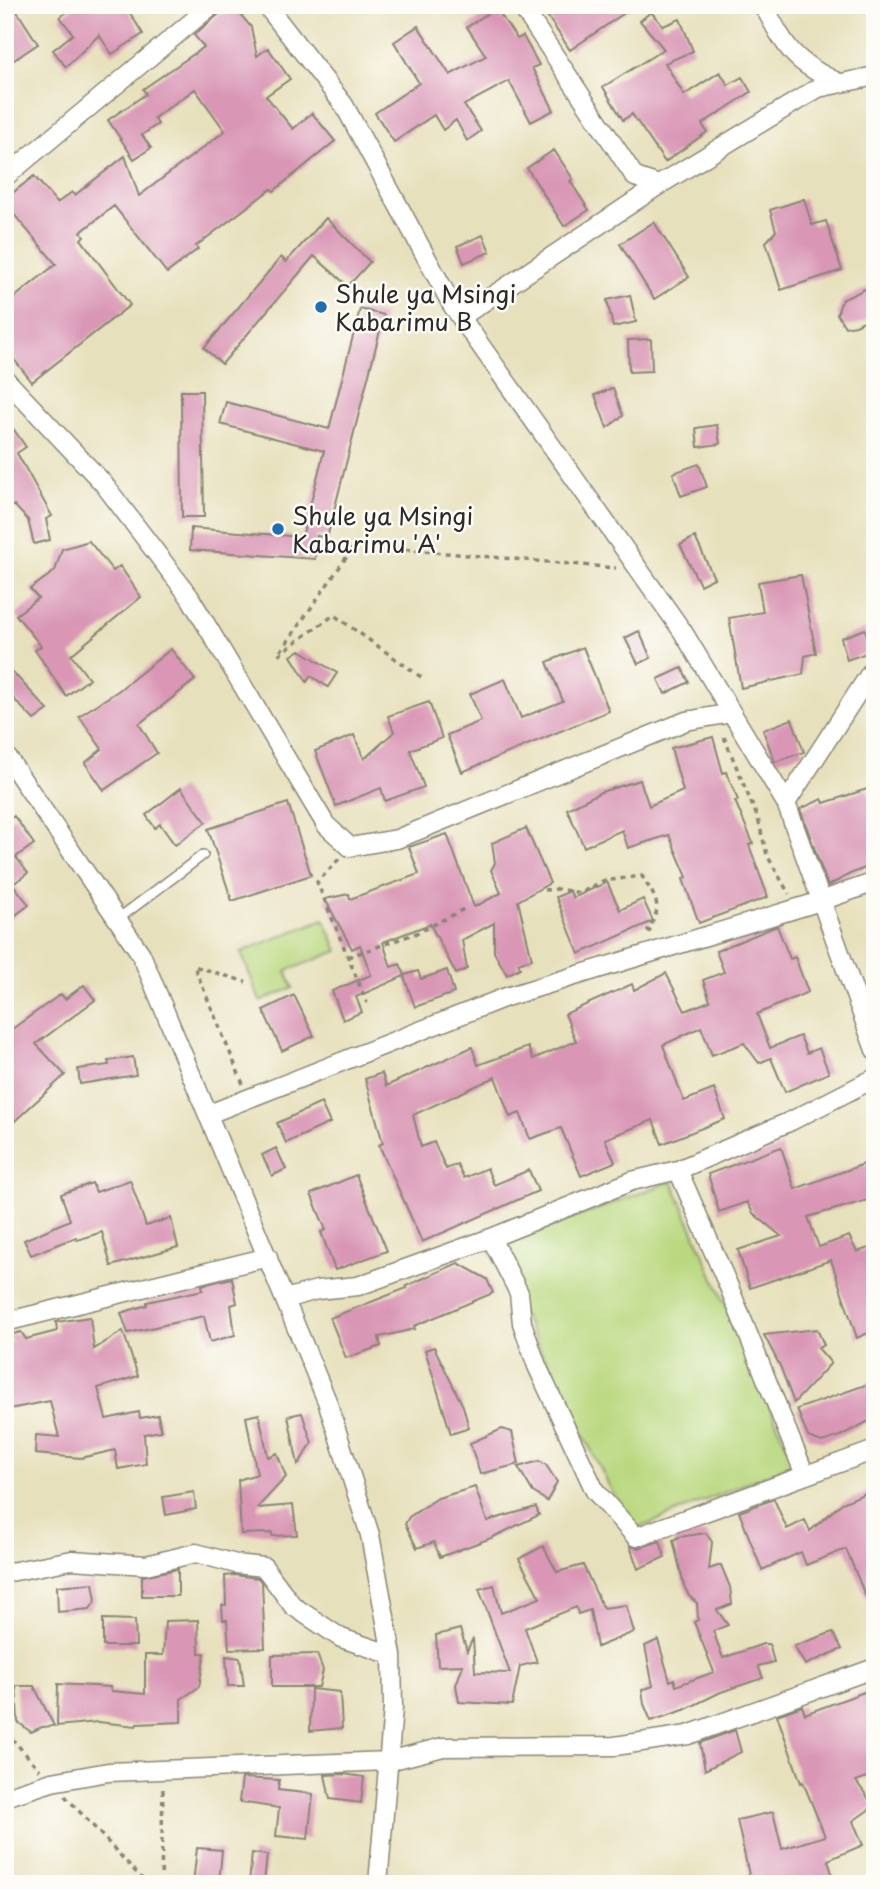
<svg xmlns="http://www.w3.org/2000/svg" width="880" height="1889" font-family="'Playpen Sans',sans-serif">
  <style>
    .green { fill: #b9d87f; stroke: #728255; stroke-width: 2 }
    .building { fill: #d996b5 }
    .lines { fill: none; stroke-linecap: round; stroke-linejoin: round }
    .lane-casing { stroke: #898674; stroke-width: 12 }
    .street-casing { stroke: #898674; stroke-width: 21 }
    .path { stroke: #898674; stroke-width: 3.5; stroke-dasharray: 5 5; stroke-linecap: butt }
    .lane { stroke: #fff; stroke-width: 9 }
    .street { stroke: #fff; stroke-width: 18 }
    .poi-dot { fill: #1f6fb2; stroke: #fdfcf7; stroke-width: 2.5 }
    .labels { text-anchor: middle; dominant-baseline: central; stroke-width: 5; stroke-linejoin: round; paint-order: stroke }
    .poi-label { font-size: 24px; fill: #2b2b2b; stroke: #fdfcf7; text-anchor: start }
  </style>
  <rect width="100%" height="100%" fill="#fdfcf7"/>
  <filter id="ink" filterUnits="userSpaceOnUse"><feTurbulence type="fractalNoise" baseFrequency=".0143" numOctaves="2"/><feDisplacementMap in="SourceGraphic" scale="14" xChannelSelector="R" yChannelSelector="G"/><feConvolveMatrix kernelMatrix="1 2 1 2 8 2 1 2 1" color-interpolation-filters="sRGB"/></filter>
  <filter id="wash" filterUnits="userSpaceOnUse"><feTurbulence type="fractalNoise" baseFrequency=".00686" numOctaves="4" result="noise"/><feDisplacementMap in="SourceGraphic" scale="28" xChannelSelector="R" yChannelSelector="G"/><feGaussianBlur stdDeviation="1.57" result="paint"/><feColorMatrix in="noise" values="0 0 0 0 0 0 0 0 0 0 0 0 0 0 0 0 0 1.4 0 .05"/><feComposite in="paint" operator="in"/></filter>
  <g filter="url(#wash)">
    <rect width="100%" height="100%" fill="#e7e0bc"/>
    <path class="green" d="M324,919L338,951L286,971L293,988L260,1001L241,952Z
      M672,1181L794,1463L632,1531L490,1250Z"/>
    <g id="blocks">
      <path class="building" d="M5,5H13L38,44L5,66Z
        M77,5H125L143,34L112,54L99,35L66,67L53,50L73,34L60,17Z
        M540,5H636L570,50Z
        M223,8H235L251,27L257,56L268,48L290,79L266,96L293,129L312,113L335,141L274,191L271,189L196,246L198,249L167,273L114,206L81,232L84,236L81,239L130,305L32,382L5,348V305L56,264L5,204V199L34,176L57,203L72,192L75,195L125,156L139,196L225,131L195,89L154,118L158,124L142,135L151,148L134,159L108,120L146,94L143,89L204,47L194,35L219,14Z
        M496,8L517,39L523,36L539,65L532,68L554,110L531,122L509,81L464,105L481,131L467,141L456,120L443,130L434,115L394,142L375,113L419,83L394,42L418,26L450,75L486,56L467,27Z
        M651,12L663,26L680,19L693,51L665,63L684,95L720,72L728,85L742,77L751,92L702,124L707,132L665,162L632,114L623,120L603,87L664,49L640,21Z
        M554,150L573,179L570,181L589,210L564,226L527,168Z
        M804,199L812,225L826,221L842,270L781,290L766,242L776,231L770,210Z
        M326,218L370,262L348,286L314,256L222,364L204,348L281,257L286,262Z
        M654,222L689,277L654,299L620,244Z
        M483,235L490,252L464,263L457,246Z
        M875,284V309L869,311L866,320L856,325L845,327L837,314L842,300Z
        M630,295L636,322L613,327L607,300Z
        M360,309L384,315L327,538L317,536L315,559L190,550L191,528L302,537L324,451L220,424L226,402L329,429Z
        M651,339L652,371L629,372L628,340Z
        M613,388L623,416L607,428L595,395Z
        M181,391H202L204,517H182Z
        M5,417L26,447L17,453L52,516L46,519L50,540L34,544L28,520L14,505L5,510Z
        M717,425L720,444L698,447L696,428Z
        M699,464L707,487L681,496L673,473Z
        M695,537L714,578L700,585L680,545Z
        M89,541L113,571L120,566L141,597L71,655L89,679L66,696L35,650L41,646L16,615L38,598L30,589L55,571L62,549Z
        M801,575L816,653L805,656L803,674L741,688L729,618L763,612L758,582Z
        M865,629L872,651L847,660L841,638Z
        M639,631L651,658L638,664L625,638Z
        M583,647L609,711L462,772L447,735L481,721L470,694L505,679L521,718L563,701L547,662Z
        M171,649L195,680L139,724L157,753L104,790L85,763L102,749L79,716L118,691Z
        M300,650L337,673L328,687L311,676L307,682L291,656Z
        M5,664L48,710L34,720L5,690Z
        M682,668L689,682L665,694L658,679Z
        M429,702L442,738L410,750L424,787L385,801L381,788L336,806L315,751L354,735L364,759L394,732L388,716Z
        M792,719L804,752L775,762L763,730Z
        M713,737L723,773L726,772L738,800L735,801L753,843L749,845L768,897L699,923L683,879L687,877L669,835L628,848L622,830L584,847L567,809L601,792L640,780L649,806L683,791L671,748Z
        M181,788L206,822L175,845L160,824L155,828L146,815Z
        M867,789L875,808V864L850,874L828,886L800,809L822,799L824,803Z
        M288,803L311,875L232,901L208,829Z
        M14,816L34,844L16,857L28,873L13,884L29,905L5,923V822Z
        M526,828L550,883L518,901L532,959L518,963L520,968L507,975L494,952V923L462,940L467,969L456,974L430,924L383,942L391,967L400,964L405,975L418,971L421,979L447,970L454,993L415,1007L404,976L356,997L362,1012L343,1020L332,991L371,975L360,945L352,949L325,899L349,894L350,899L419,874L409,847L447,834L474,907L501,893L491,870L495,863L492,843Z
        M607,882L620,910L643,899L653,921L579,954L556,897L570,891L573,898Z
        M777,926L790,959L795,957L808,992L757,1014L770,1048L800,1036L807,1053L819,1048L829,1073L785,1092L771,1058L759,1063L744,1043L712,1055L701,1027L663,1045L684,1101L714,1089L725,1119L662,1144L653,1120L605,1139L615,1162L581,1176L561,1128L530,1139L520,1113L510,1117L495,1077L413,1115L421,1147L434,1142L446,1169L457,1164L464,1178L487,1168L494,1185L529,1170L538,1191L422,1242L379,1145L383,1143L365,1079L382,1073L386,1086L472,1047L478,1065L528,1047L533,1059L576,1041L565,1014L632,984L634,990L666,973L685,1011L710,1001L703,980L724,972L716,951Z
        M84,985L95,1000L36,1044L65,1075L5,1130V1034L61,994L65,999Z
        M294,995L314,1036L282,1051L263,1010Z
        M133,1057L136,1075L80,1084L78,1069L109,1065L108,1061Z
        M321,1103L330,1123L286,1143L277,1123Z
        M781,1147L795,1189L875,1160V1198L808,1217L819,1247L849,1236L857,1252L875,1246V1330L857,1338L831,1260L750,1288L738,1250L781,1236L753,1213L747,1202L719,1212L708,1174Z
        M276,1148L286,1169L272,1176L262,1155Z
        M356,1175L387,1251L335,1270L321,1232L326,1230L311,1194Z
        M130,1180L146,1226L171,1218L178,1247L111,1266L102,1232L77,1240L76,1237L31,1255L24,1240L70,1220L61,1194L92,1183L96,1192Z
        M458,1263L487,1279L493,1293L414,1326L415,1329L379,1337L381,1346L346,1358L330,1318L407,1288L406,1286Z
        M232,1278L237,1303L231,1305L235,1335L210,1342L204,1316L128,1333L121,1313L147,1305V1302L203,1290L202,1285Z
        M90,1317L94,1349L123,1331L138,1376L98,1388L106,1419L139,1412L140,1418L158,1415L161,1431L144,1434L146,1464L118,1469L115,1450L81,1458L35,1454L36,1435L59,1437L50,1401L9,1409L5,1389V1346L11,1345L9,1335L21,1332L26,1339L57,1331L56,1322Z
        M817,1329L824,1345L818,1348L831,1363L794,1403L780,1366L764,1335Z
        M434,1347L463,1406L469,1428L451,1434L425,1350Z
        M871,1383L875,1393V1418L840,1436L822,1442L808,1437L797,1409Z
        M302,1413L312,1443L298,1465L288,1416Z
        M259,1414L268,1457L277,1453L286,1477L257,1508L293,1505L297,1535L272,1536V1533L241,1534L238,1480L257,1474L246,1417Z
        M502,1429L512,1432L519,1464L480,1474L470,1443Z
        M539,1461L546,1465L557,1482L547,1501L533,1492L518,1467Z
        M475,1487L487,1521L536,1507L539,1515L491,1538L440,1557L434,1542L417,1548L405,1524L409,1517L438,1498Z
        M875,1489V1619L846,1549L806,1565L801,1552L762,1570L739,1512L774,1499L787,1529L805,1520L810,1531L842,1503Z
        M194,1492L196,1509L166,1515L163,1497Z
        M706,1533L712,1542L709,1569L721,1565L730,1587L732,1604L717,1610L728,1625L713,1631L723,1658L763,1644H769L774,1662L758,1666L763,1678L721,1692L684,1710L651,1721L644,1704L642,1690L653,1686L645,1646L658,1640L670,1681L674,1679L676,1686L714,1672L694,1622L698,1620L697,1603L689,1596L684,1586L673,1540L679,1537Z
        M660,1541L665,1557L638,1569L630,1546L639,1548Z
        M543,1546L557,1572L583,1565L603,1608L626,1605L634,1632L597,1647L590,1610L578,1614L576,1607L525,1628L537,1662L520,1666L512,1705L459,1702L456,1685L463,1665L438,1666L436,1635L460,1629L467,1651L473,1638L475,1672L510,1673L479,1589L494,1585L501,1613L540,1598L519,1559Z
        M178,1569V1596H142V1576Z
        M234,1575L258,1578L262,1583L265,1648L229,1649L227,1620H223L222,1605H226L225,1576Z
        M93,1583L96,1600L90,1609L58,1612L57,1586Z
        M103,1619L135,1620L136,1646H103Z
        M198,1620L199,1653H205L199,1687L181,1699V1722L137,1724L136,1726L98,1722L57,1726L58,1684L110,1687L111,1691L145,1694V1655H163L165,1621Z
        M833,1632L842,1649L805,1665L794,1646Z
        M317,1654L323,1670L319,1687H272V1655Z
        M226,1656L240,1658L244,1686H228Z
        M16,1686H34L54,1726L42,1727L31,1732L18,1722Z
        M875,1688V1774L856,1781L874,1806L853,1821L863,1845L828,1860L835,1884H751L737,1820L773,1812L782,1849L825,1836L803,1782L801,1783L777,1715L802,1706L805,1714Z
        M311,1689L340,1692L342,1728L310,1731Z
        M735,1730L741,1752L705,1770L700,1743Z
        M344,1774L364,1777L361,1803L330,1799L325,1775Z
        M242,1778L279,1780L278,1790L313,1794L308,1839L276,1836L279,1808L239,1802Z
        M197,1848L222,1850L219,1884H193Z
        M252,1853L267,1855L264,1884H249Z"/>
    </g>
  </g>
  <g filter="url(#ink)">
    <use href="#blocks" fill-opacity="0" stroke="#898674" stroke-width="2"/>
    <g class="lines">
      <g class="lane-casing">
        <path id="lane" d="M118,919L203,855"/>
      </g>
      <g class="street-casing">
        <path id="street" d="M266,5L344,105L452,305L683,632L786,803L875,1050
          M521,5L635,177L659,185
          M761,5L765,8C787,50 795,63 839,83
          M5,177L212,5
          M461,317L659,185L818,88L875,76
          M5,379L103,483L189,596L326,825L350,847L397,839L686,721L732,713
          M5,754L141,954L327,1401L370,1535L392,1655L393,1708L378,1884
          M786,803L875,666
          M209,1114L506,997L821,901L875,882
          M678,1170L729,1287L805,1475
          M491,1238L519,1293L522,1323L537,1366L595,1491L636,1537L875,1450
          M285,1299L317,1290L358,1286L491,1238L632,1181L678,1170L791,1121L875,1078
          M5,1322L268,1257
          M5,1573L72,1560L146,1565L196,1553L236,1564L264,1567L293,1606L341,1638L392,1655
          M5,1797L52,1782L108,1772L389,1761L443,1747L615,1746L688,1735L875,1668"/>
      </g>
      <path class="path" d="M421,677L334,615L278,655L355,545L616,568
        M724,737L758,819L767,855L789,894
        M339,859L317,882L367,1003
        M544,890L559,889L580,893L603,881L642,876C656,900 664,904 648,930L654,934
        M348,957L417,933L466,908
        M243,1084L194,966L246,982
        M5,1731L40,1770
        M65,1796L147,1884
        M161,1884L163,1788"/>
      <use href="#lane" class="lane"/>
      <use href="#street" class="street"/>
    </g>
  </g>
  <g class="poi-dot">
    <circle cx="321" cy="307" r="7"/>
    <circle cx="278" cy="529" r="7"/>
  </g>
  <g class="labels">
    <g class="poi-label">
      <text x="335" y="293">Shule ya Msingi<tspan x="335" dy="28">Kabarimu B</tspan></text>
      <text x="292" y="515">Shule ya Msingi<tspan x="292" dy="28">Kabarimu 'A'</tspan></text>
    </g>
  </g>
  <rect width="880" height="1889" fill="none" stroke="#fdfcf7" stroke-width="28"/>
</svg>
